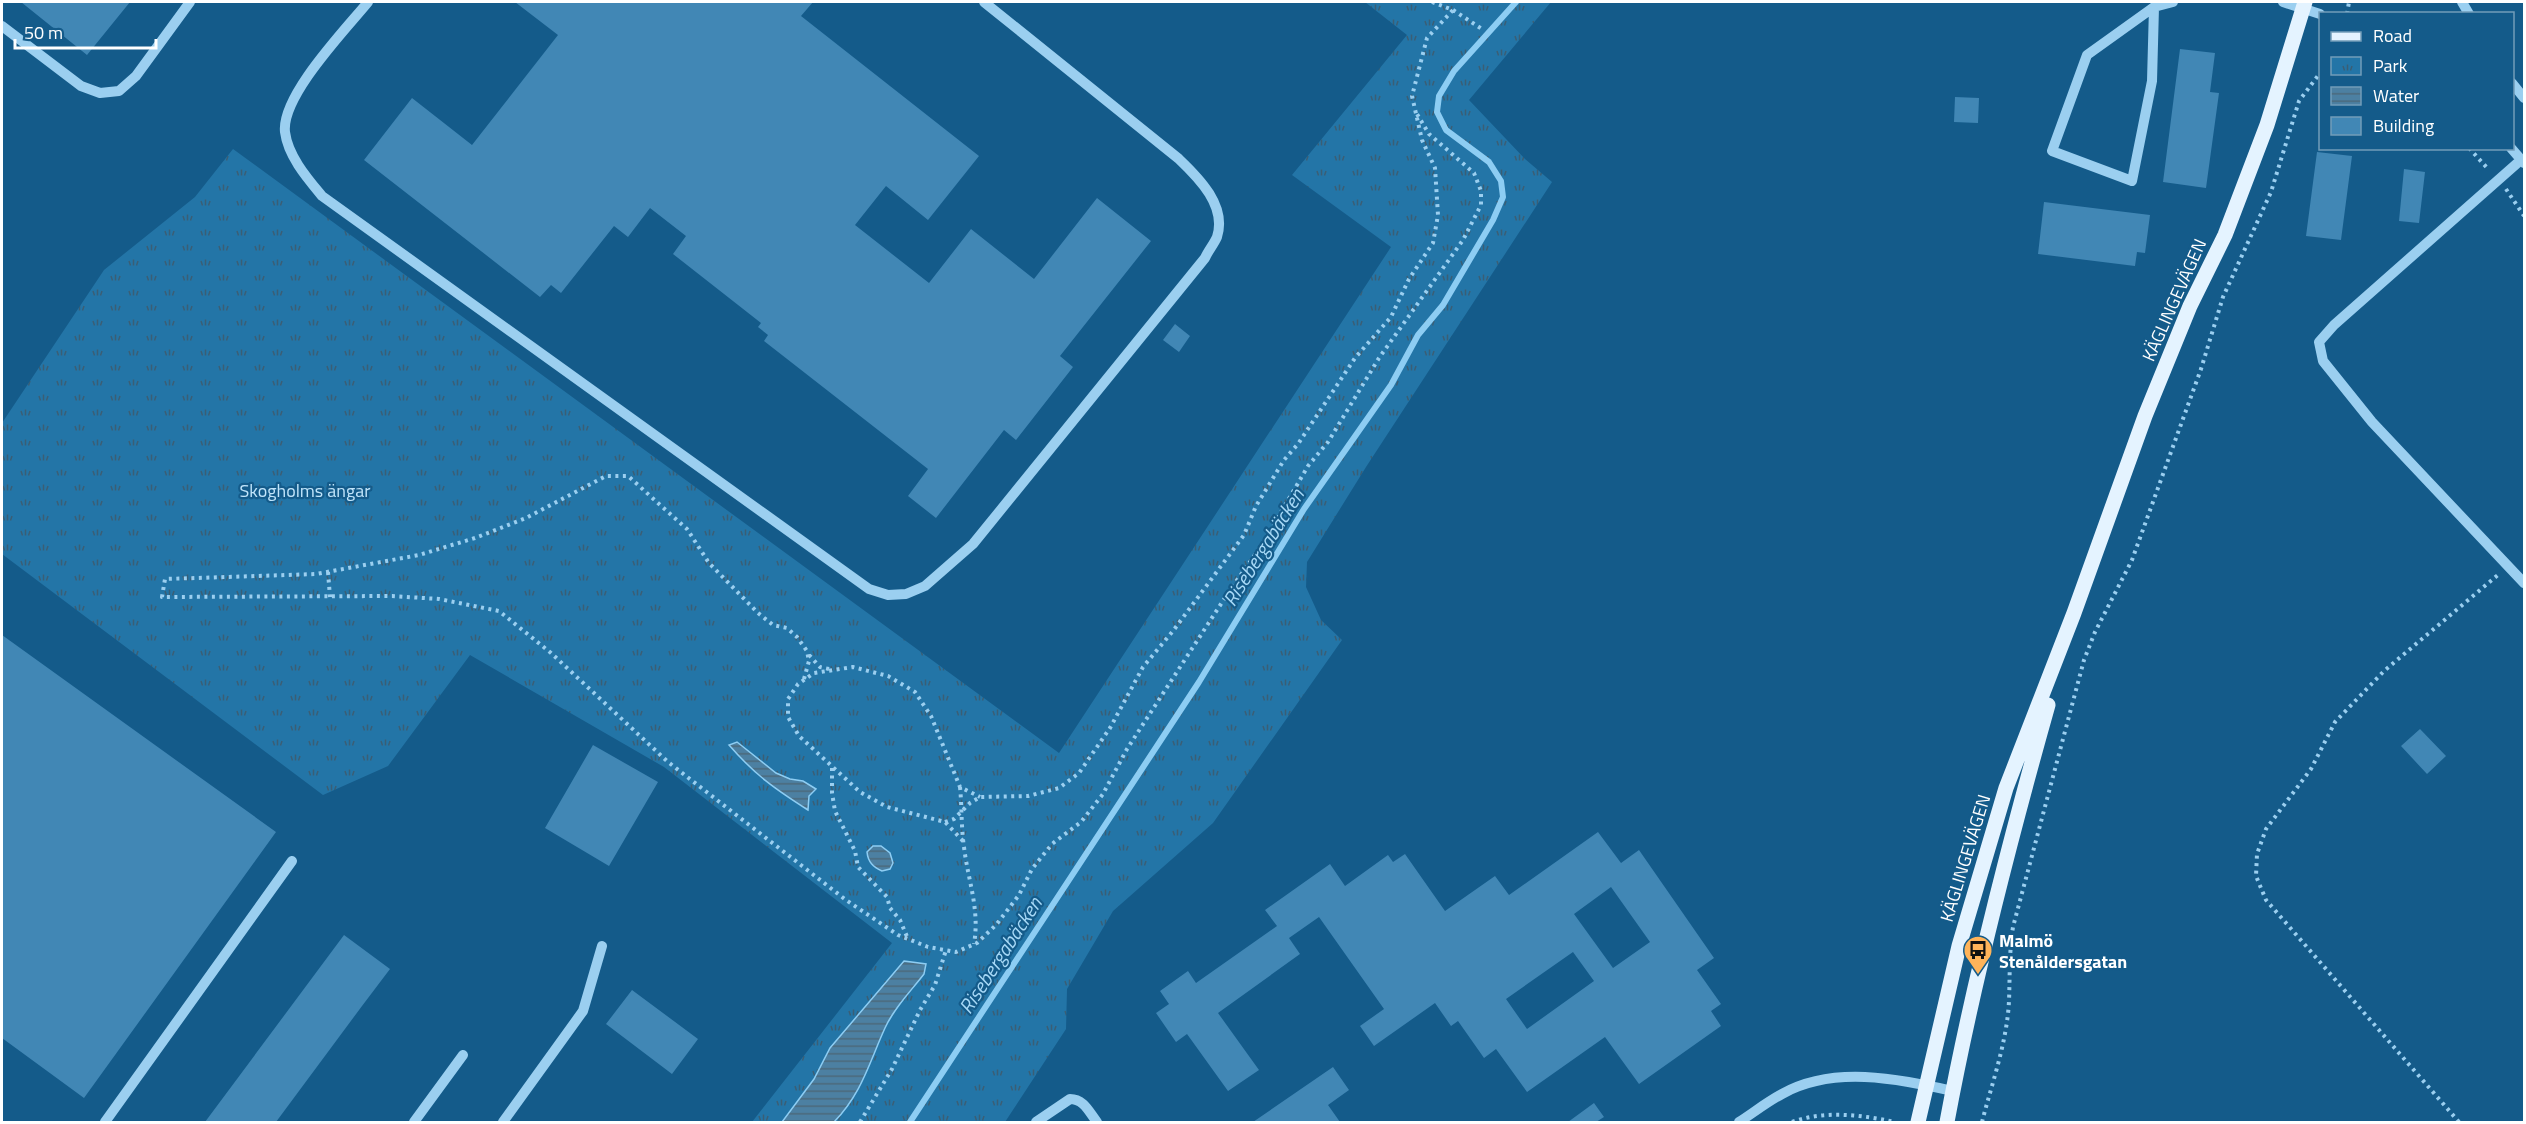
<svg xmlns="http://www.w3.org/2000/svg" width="2526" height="1124" font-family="'Titillium Web',sans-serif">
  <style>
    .park { fill: url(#park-tufts) }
    .water { fill: url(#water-rules); stroke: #8dcdf3; stroke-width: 1.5 }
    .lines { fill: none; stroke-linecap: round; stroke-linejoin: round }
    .stream { stroke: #8dcdf3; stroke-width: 6 }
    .building { fill: #4187b5; fill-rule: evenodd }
    .path { stroke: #9bcff0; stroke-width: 4; stroke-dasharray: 3 4.5; stroke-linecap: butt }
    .minor { stroke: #9bcff0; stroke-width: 10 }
    .major { stroke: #e4f3ff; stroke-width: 15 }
    .labels { text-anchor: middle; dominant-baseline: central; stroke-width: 4.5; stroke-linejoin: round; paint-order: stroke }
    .street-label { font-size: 18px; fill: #fff; stroke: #145b8a }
    .park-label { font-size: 18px; fill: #c1e5fb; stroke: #145b8a }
    .poi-label { font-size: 18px; font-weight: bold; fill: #fff; stroke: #145b8a; text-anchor: start }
    .water-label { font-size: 20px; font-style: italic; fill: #a7d9f7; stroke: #145b8a }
  </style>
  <defs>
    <pattern id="park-tufts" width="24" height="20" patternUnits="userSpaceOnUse" patternTransform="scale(1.5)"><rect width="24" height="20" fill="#2375a7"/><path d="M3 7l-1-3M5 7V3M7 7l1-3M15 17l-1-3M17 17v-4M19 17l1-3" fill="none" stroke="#3a5e75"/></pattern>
    <pattern id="water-rules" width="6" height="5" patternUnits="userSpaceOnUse" patternTransform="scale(1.5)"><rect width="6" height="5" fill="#4c80a2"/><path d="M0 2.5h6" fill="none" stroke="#4c697b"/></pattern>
  </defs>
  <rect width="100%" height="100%" fill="#145b8a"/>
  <path class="park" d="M1365,2H1551L1469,100L1525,159L1552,182L1366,467L1307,562L1306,587L1321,620L1342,640L1213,823L1113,911L1067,989L1066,1029L1005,1122H752L892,943L664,767L470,655L388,766L323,795L2,554V423L104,270L195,197L233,149L1059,753L1391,247L1292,175L1407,35Z"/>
  <path class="water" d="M737,742L776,773L790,779L803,781L816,789L809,796L808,810C775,789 755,775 729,745Z
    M873,846H881L890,853L893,863L890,869L882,871C873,867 868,862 867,852Z
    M904,961L926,964L924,974C911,991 894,1008 885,1028C869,1063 862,1093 834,1122H782L814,1079L830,1048Z"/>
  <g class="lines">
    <path class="stream" d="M910,1122L1199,682L1304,509L1391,385L1418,335L1443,305L1493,220L1503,197L1501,181L1489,162L1446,130L1437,112L1439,96L1454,71L1516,2"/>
  </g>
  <path class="building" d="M21,2H130L87,55Z
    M515,2H813L801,16L979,156L928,220L886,186L855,225L929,283L971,229L1034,279L1097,198L1151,241L1060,356L1073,367L1016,440L1004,430L936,518L908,496L928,469L764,341L768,335L758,327L761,323L673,254L686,236L650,208L628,237L614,226L561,293L551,285L540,297L364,160L412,98L472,145L558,35Z
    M2180,49L2215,53L2210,92L2219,93L2206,188L2163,182Z
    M1955,97L1979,98L1978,123L1954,122Z
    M2317,152L2352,156L2341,240L2306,236Z
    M2404,169L2425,172L2419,223L2399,221Z
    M2044,202L2150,215L2145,253L2137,252L2135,266L2038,254Z
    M1175,324L1190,336L1179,352L1163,340Z
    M2,635L276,832L84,1098L2,1038Z
    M2420,729L2446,756L2427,774L2401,746Z
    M593,745L658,782L609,866L545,828Z
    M1598,832L1621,863L1639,850L1714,958L1697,970L1721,1004L1711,1011L1721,1026L1639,1084L1605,1037L1527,1092L1496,1049L1484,1058L1458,1021L1451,1026L1435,1003L1374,1046L1360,1026L1384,1009L1319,917L1289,938L1300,954L1218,1013L1259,1070L1228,1091L1187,1034L1176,1042L1156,1013L1169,1004L1160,991L1188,971L1196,983L1277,926L1265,910L1330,864L1345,886L1388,855L1393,862L1405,854L1445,911L1495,876L1509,895ZM1611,887L1650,942L1613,968L1574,914ZM1573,952L1594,981L1527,1029L1506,999Z
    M344,935L390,969L362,1006L276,1122H205Z
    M632,990L698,1039L672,1074L606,1024Z
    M1333,1067L1349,1090L1328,1105L1340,1122H1253Z
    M1594,1103L1604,1117L1596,1122H1568Z"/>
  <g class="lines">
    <path class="path" d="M1432,2L1453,10L1482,29
      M2347,14L2349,2
      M2469,148L2489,170
      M2506,189L2524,216
      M328,572L330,597
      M809,655L820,667L829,669
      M804,679L809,661L807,651L797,637L787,628L773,625L758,613L709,563L687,529L628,476H606L526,518L475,538L419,555L316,574L165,579L162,597L392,596L439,599L499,611L551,653L668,762L846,900L898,935L928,947L956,952L977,943L996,925L1019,895L1032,869L1052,844L1081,822L1103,794L1127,749L1230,590L1262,545L1308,466L1328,442L1379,358L1463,240L1481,205V191L1474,173L1429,134L1417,114
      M832,768V793L835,811L855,851L858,867L887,897L890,908L900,920L908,939
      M960,787C962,807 961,827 964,847C968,881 980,909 974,944
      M945,822L954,819L970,803L980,797L1028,796L1059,788L1079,773L1110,728L1143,667L1173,631L1244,535L1256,506L1284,460L1298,444L1355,358L1391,317L1409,279L1433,243L1438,215L1435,168L1422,140L1412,96L1427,38L1453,10
      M963,841L945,822L887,807L860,792L799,736L788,717V699L798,684L814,673L853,667L888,676L915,692L931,716L960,787L980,797
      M860,1122L892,1069L920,1010L935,985L946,950
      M1792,1122C1825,1110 1862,1115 1895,1122
      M1982,1122C1992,1083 2007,1042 2009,1001C2010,975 2009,952 2013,927L2084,660L2095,632L2132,560L2201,369L2223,297L2271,192L2299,101L2320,73
      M2459,1122L2266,900L2256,876L2257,854L2266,829L2311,769L2335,722L2384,671L2499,574"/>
    <path class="minor" d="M368,2C346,29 281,96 285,132C288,156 307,178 322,196L869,589L888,595L906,594L925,586L973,544L1205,258C1208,251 1214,244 1217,237C1227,206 1199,178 1179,159L984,2
      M2283,2L2320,14
      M2462,2L2469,14
      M2154,7L2152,81L2132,181L2052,151L2087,55L2154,7L2173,2
      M2,26L81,86L100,93L119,91L136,76L190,2
      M2512,83L2524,98
      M2511,148L2524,163
      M2522,159L2334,325L2319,342L2323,361L2372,422L2524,583
      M105,1122L292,861
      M414,1122L463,1055
      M503,1122L583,1011L602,946
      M1036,1122L1070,1099C1084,1099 1089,1112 1097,1122
      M1739,1122C1753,1113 1767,1102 1782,1094C1834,1065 1897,1079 1953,1091"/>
    <path class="major" d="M1918,1122L1959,946L2006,788L2074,613L2145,416L2190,306L2225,235L2267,125L2305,2
      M1947,1122C1973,982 2009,843 2048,705"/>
  </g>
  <defs>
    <g id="bus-pin" transform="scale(1.5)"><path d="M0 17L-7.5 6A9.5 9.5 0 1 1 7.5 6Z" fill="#ffb45a" stroke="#145b8a"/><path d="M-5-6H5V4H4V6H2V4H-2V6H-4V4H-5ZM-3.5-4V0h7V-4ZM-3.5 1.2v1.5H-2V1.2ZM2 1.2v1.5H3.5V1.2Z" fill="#111"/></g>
  </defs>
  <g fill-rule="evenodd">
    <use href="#bus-pin" x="1978" y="950"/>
  </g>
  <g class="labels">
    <g class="street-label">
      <text transform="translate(2174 300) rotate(-66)">KÄGLINGEVÄGEN</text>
      <text transform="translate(1965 858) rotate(-73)">KÄGLINGEVÄGEN</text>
    </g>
    <g class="park-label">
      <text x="305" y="490">Skogholms ängar</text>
    </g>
    <g class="poi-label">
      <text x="1999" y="940">Malmö<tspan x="1999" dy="21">Stenåldersgatan</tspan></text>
    </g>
    <g class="water-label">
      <text transform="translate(1263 547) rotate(-58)">Risebergabäcken</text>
      <text transform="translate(1000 955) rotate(-57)">Risebergabäcken</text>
    </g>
  </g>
  <rect width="2526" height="1124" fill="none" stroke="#ffffff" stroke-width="6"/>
  <rect x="2319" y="12" width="195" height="138" fill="#145b8a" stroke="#729db9" stroke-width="1.5"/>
  <rect x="2331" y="32" width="30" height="9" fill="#e4f3ff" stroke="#729db9" stroke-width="1.5"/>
  <text x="2373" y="42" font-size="18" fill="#ffffff">Road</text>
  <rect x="2331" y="57" width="30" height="18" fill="url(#park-tufts)" stroke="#729db9" stroke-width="1.5"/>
  <text x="2373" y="72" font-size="18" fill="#ffffff">Park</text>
  <rect x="2331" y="87" width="30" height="18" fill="url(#water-rules)" stroke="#729db9" stroke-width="1.5"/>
  <text x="2373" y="102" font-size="18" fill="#ffffff">Water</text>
  <rect x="2331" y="117" width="30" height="18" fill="#4187b5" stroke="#729db9" stroke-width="1.5"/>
  <text x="2373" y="132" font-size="18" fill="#ffffff">Building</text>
  <path d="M15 39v9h141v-9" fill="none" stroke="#ffffff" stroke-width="3"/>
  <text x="24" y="39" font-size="18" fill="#ffffff" stroke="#145b8a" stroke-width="4.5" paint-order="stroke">50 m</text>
</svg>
